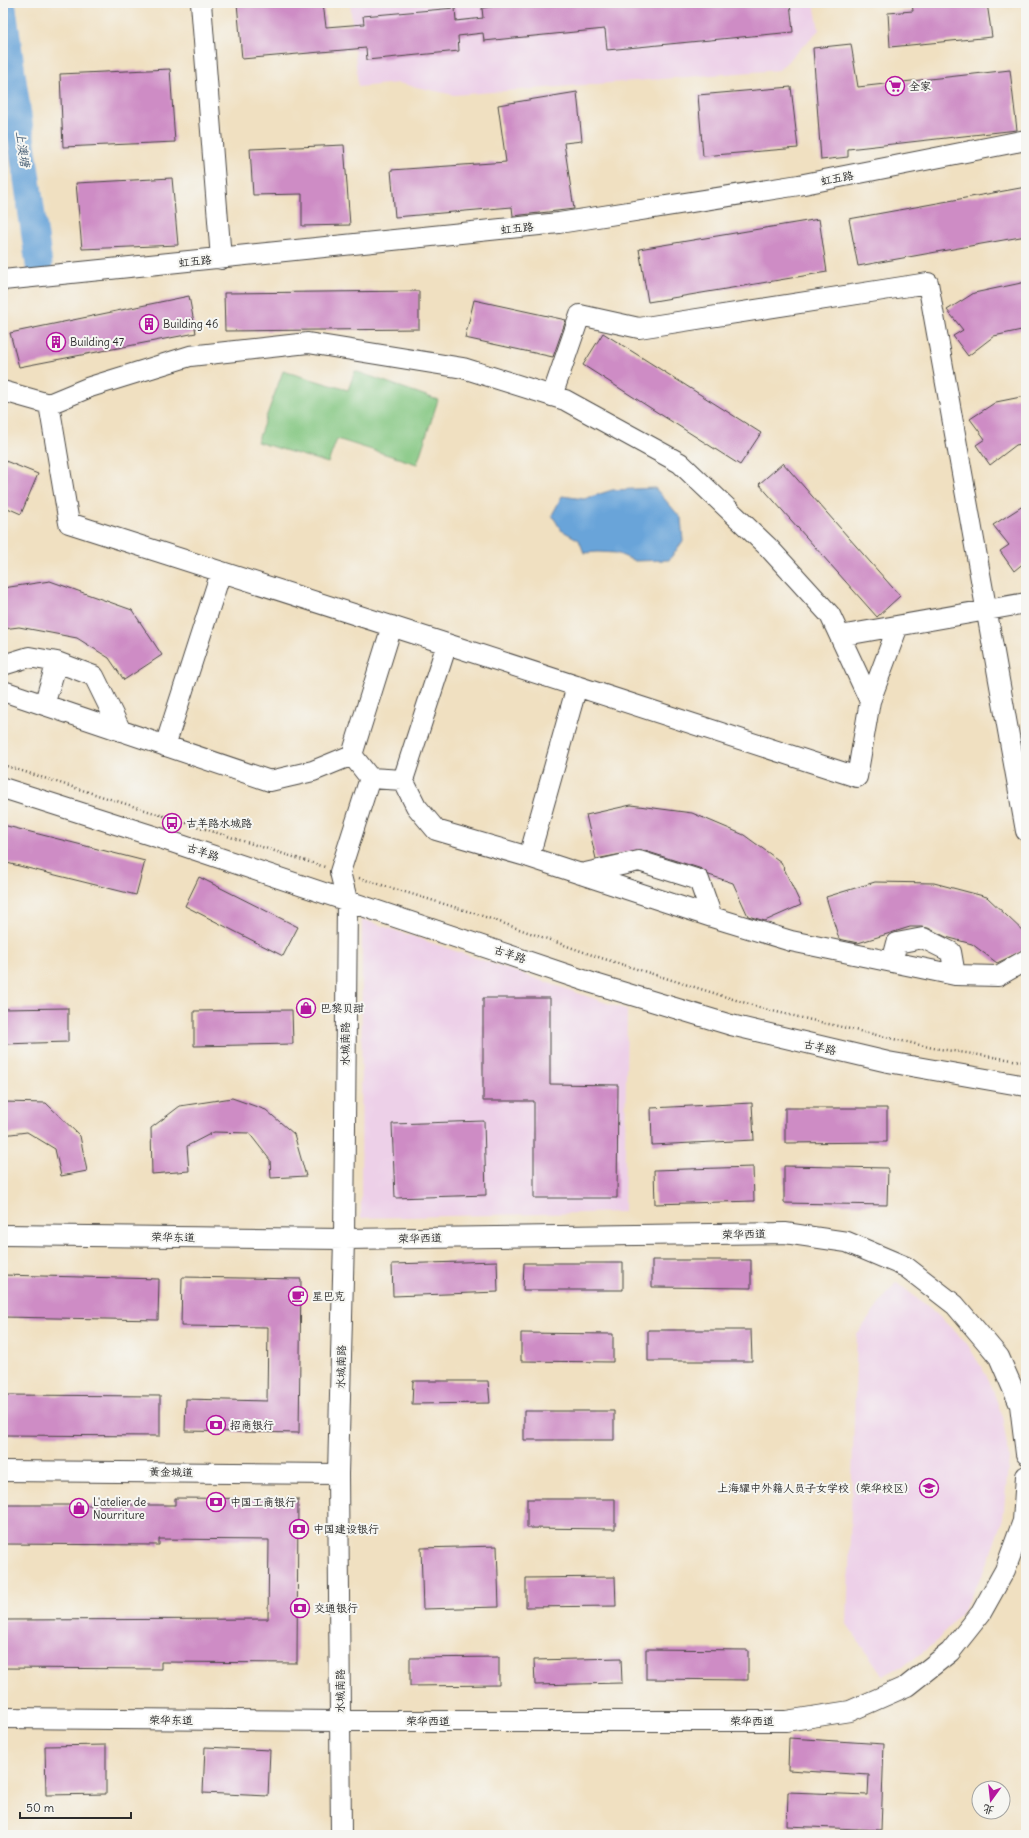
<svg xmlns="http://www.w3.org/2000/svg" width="1029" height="1838" font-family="Delius,'LXGW WenKai TC',sans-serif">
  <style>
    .built { fill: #edd0e8 }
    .green { fill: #82c680; stroke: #567856 }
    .water { fill: #69a4d9; stroke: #4a6882 }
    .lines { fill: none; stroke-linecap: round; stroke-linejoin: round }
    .river { stroke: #69a4d9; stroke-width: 27 }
    .building { fill: #ce8cc5 }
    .minor-casing { stroke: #494642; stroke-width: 22 }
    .path { stroke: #494642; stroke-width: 2.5; stroke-dasharray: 1 3; stroke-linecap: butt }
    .minor { stroke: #fff; stroke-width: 20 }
    .labels { text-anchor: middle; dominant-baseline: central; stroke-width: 4; stroke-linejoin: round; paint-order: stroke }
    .poi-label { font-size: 11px; fill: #2b2b2b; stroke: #f6f6f2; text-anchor: start }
    .street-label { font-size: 11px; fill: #2b2b2b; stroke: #f6f6f2 }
    .water-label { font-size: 12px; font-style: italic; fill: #445b71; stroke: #f6f6f2 }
  </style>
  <rect width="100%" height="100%" fill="#f6f6f2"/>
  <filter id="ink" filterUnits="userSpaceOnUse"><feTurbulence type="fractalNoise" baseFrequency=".025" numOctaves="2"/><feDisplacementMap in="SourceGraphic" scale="8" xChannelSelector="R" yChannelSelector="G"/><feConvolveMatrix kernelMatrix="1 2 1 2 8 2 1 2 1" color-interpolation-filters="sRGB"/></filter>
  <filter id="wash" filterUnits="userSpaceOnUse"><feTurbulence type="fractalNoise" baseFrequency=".012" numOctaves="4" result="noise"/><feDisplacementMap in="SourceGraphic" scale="16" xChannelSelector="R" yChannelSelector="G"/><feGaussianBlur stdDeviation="0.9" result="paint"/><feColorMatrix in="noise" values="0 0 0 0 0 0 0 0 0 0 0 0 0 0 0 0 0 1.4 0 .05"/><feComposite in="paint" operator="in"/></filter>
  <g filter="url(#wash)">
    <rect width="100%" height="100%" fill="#f0e0c1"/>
    <path class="built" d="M350,3H814L819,30L779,70L454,95L398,83L358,87Z
      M362,919L627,1010L624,1212L361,1218Z
      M896,1282L930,1308L966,1342L989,1380L1002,1415L1009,1458L1003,1518L985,1570L964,1608L936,1642L911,1661L883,1676L847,1624L857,1334Z"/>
    <path class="green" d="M283,371L348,390L355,371L438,400L417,464L337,439L328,463L257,442Z"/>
    <path class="water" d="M655,488L681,518L683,541L669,560L635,561L616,553L598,552L584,553L579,540L561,530L552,515L562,496L584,499L612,490Z"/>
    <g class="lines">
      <path class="river" d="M3,9L39,265"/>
    </g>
    <g id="blocks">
      <path class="building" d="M237,3H323L326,27L364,24L363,16L455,8L456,21L483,18L482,8L522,3H790L793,32L607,50L605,29L484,41L483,33L458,36L459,51L367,60L366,48L242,59Z
        M912,3H987L992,37L890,47L888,13L913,11Z
        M851,44L858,87L1010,70L1017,130L848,149V157L821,160L813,48Z
        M170,69L175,142L63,147L60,74Z
        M791,87L798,148L703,156L698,95Z
        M577,92L582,141L564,143L574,209L513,216L512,207L395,217L391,170L506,162L498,105Z
        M344,145L350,225L302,226V194L253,195L250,149Z
        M172,178L178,245L82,249L76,183Z
        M1026,187V236L858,266L849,219Z
        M819,219L827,272L648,302L639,249Z
        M1026,282V329L994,336L968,356L953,336L963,330L947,310L974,293Z
        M419,291V329L225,331L224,293Z
        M189,296L196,333L19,367L10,333Z
        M474,300L566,320L553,357L465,338Z
        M603,333L761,433L740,465L583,365Z
        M1026,396V443L1016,445L990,465L976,445L985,439L970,419L996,402Z
        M3,460L38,474L21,514L3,506Z
        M783,463L900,596L877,617L759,484Z
        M1026,504V561L1014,571L1000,551L1009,545L993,525Z
        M50,581L132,610L162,655L124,680L109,658L77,638L19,627L3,629V588Z
        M631,805L692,813L744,835L781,862L801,905L765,921L748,916L733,883L709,875L702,869L642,850L596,859L586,815Z
        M3,825L145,861L136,895L3,862Z
        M199,877L298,927L283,956L185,906Z
        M875,882L934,883L987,897L1026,934V949L997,963L972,944L946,937L928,928L921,927H910L858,943L839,939L826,897Z
        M483,998H550V1084L618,1085L617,1198H534V1101H483Z
        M68,1008V1042L3,1044V1009Z
        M292,1010L293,1044L194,1046V1011Z
        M232,1098L266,1110L294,1134L306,1176L271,1178L270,1160L249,1133L214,1132L187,1146L189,1171L152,1174L151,1128L180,1106Z
        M3,1102L46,1103L80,1136L87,1171L61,1176L55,1149L27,1132L3,1135Z
        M752,1103L754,1140L652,1145L651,1108Z
        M785,1108H887V1142L785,1143Z
        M484,1121L486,1195L395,1198L392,1124Z
        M784,1166L888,1168L887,1205L784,1203Z
        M753,1167L754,1201L655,1204L654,1170Z
        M652,1260H751V1288L652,1287Z
        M497,1261L498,1292L393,1296L392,1264Z
        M524,1263H623V1290H523Z
        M3,1275L159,1279L158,1320L3,1317Z
        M182,1277L301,1279L299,1433L185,1431L186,1399L267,1401L268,1327L181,1326Z
        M648,1330H751L752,1361H648Z
        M521,1333L613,1334V1362L521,1361Z
        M413,1381H488L490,1403L412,1404Z
        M3,1395L160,1396V1436L3,1435Z
        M524,1411H614V1440H524Z
        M175,1498L298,1499L297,1663L161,1662V1669L3,1668V1620L268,1619L269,1540L159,1539V1545L3,1544V1505H175Z
        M527,1499H615V1529L527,1528Z
        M497,1546L499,1607L423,1609L421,1548Z
        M615,1577L616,1606L526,1607V1578Z
        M646,1649L748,1650V1680L646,1679Z
        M499,1657V1685L410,1686V1658Z
        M621,1658L622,1683L535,1685L534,1660Z
        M789,1738L884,1744L881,1830L787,1826L788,1792L868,1795L869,1775L788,1770Z
        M106,1745V1794L46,1795L45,1746Z
        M205,1747L270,1750L268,1796L203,1793Z"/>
    </g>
  </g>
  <g filter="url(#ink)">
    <use href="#blocks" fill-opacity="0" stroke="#494642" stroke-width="1"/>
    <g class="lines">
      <g class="minor-casing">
        <path id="minor" d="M201,3L221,259
          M3,280L559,223L799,185L1026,140
          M3,391L49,404L90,387L190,356L308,343L463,368L565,400L680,463L769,548L830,615L870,701L857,777L447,644L403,780L370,778L340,872L347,900L344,1239L338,1474L341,1835
          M552,396L580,315L639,328L928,283L1026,831
          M49,404L69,523L447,644
          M840,636L1026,603
          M3,665L29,657L57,662L94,676L121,731
          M3,691L270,781L313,771L352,755
          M870,701L898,626
          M44,705L57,662
          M165,746L221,572
          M370,778L352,755L392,626
          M403,780L416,806L436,830L529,857L712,917L791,941L955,975L998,976L1026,960
          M3,788L166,840L592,983L731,1025L888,1062L1026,1086
          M529,857L577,686
          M581,874L639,861L699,880L712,917
          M892,962L897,943L923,938L951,952L955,975
          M3,1235L344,1239L785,1233L847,1242L906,1267L955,1305L999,1357L1020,1405L1026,1454
          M3,1471L338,1474
          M3,1718L340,1721H786L850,1711L907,1686L950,1652L981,1613L1005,1570L1023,1521L1026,1476"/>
      </g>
      <path class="path" d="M3,765L325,867
        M359,878L477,914L595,956L768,1010L933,1048L1026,1062"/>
      <use href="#minor" class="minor"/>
    </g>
  </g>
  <defs>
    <g id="supermarket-ring" transform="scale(1)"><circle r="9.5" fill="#f6f6f2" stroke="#b5179e" stroke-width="1.5"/><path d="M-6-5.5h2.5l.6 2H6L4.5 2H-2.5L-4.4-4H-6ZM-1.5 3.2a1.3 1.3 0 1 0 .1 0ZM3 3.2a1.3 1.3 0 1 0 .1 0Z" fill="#b5179e"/></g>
    <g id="building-ring" transform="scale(1)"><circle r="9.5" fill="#f6f6f2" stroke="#b5179e" stroke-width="1.5"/><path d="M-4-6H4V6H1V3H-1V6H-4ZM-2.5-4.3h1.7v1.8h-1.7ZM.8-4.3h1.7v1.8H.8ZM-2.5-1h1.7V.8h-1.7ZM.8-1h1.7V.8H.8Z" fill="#b5179e"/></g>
    <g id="bus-ring" transform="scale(1)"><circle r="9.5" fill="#f6f6f2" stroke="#b5179e" stroke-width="1.5"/><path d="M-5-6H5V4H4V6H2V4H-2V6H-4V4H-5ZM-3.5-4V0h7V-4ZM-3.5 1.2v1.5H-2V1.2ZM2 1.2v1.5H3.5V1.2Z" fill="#b5179e"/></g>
    <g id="shop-ring" transform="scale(1)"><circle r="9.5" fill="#f6f6f2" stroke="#b5179e" stroke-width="1.5"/><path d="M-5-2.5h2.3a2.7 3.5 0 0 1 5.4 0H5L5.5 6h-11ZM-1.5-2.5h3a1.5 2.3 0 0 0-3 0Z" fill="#b5179e"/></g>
    <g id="cafe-ring" transform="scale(1)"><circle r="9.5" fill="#f6f6f2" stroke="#b5179e" stroke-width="1.5"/><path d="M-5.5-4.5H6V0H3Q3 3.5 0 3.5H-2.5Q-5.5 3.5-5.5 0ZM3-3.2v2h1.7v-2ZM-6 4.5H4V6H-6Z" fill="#b5179e"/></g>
    <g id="bank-ring" transform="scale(1)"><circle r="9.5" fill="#f6f6f2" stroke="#b5179e" stroke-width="1.5"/><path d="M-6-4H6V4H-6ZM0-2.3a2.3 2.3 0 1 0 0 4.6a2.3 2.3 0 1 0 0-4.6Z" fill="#b5179e"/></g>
    <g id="school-ring" transform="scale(1)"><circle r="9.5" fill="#f6f6f2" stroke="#b5179e" stroke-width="1.5"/><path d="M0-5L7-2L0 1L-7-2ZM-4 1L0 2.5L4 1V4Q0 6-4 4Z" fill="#b5179e"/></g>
  </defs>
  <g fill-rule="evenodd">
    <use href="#supermarket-ring" x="895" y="86"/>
    <use href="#building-ring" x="149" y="324"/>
    <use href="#building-ring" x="56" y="342"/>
    <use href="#bus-ring" x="172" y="823"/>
    <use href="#shop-ring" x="306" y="1008"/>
    <use href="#cafe-ring" x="298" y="1296"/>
    <use href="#bank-ring" x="216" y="1425"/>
    <use href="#school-ring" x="929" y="1488"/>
    <use href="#bank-ring" x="216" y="1502"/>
    <use href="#shop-ring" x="79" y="1508"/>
    <use href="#bank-ring" x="299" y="1529"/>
    <use href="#bank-ring" x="300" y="1608"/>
  </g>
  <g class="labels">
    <g class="poi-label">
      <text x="909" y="86">全家</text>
      <text x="163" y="324">Building 46</text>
      <text x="70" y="342">Building 47</text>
      <text x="186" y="823">古羊路水城路</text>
      <text x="320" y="1008">巴黎贝甜</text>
      <text x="312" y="1296">星巴克</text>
      <text x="230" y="1425">招商银行</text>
      <text x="915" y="1488" text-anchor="end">上海耀中外籍人员子女学校（荣华校区）</text>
      <text x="93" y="1502">L'atelier de<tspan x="93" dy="13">Nourriture</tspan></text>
      <text x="230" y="1502">中国工商银行</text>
      <text x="313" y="1529">中国建设银行</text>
      <text x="314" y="1608">交通银行</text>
    </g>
    <g class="street-label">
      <text transform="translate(837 178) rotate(-11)">虹五路</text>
      <text transform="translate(517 228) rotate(-6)">虹五路</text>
      <text transform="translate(195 261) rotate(-6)">虹五路</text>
      <text transform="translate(203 852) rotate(18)">古羊路</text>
      <text transform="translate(510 954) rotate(19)">古羊路</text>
      <text transform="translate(345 1044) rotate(-90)">水城南路</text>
      <text transform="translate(820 1047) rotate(13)">古羊路</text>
      <text transform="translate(744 1234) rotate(-1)">荣华西道</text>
      <text transform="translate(173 1237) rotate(1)">荣华东道</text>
      <text transform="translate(420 1238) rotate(-1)">荣华西道</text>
      <text transform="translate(341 1367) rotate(-89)">水城南路</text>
      <text transform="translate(171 1472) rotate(1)">黄金城道</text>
      <text transform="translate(340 1691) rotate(-90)">水城南路</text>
      <text x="171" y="1720">荣华东道</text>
      <text x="428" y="1721">荣华西道</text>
      <text x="752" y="1721">荣华西道</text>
    </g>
    <g class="water-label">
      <text transform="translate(23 149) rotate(82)">上澳塘</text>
    </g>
  </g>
  <rect width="1029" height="1838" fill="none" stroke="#f6f6f2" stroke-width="16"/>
  <g transform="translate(991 1800) rotate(195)"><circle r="19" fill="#f6f6f2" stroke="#a5a5a2"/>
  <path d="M0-3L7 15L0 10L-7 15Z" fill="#b5179e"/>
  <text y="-6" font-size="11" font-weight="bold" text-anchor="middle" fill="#2b2b2b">北</text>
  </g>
  <path d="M20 1812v6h111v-6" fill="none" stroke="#2b2b2b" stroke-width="2"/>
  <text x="26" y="1812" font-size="12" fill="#2b2b2b" stroke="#f6f6f2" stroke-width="3" paint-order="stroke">50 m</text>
</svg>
